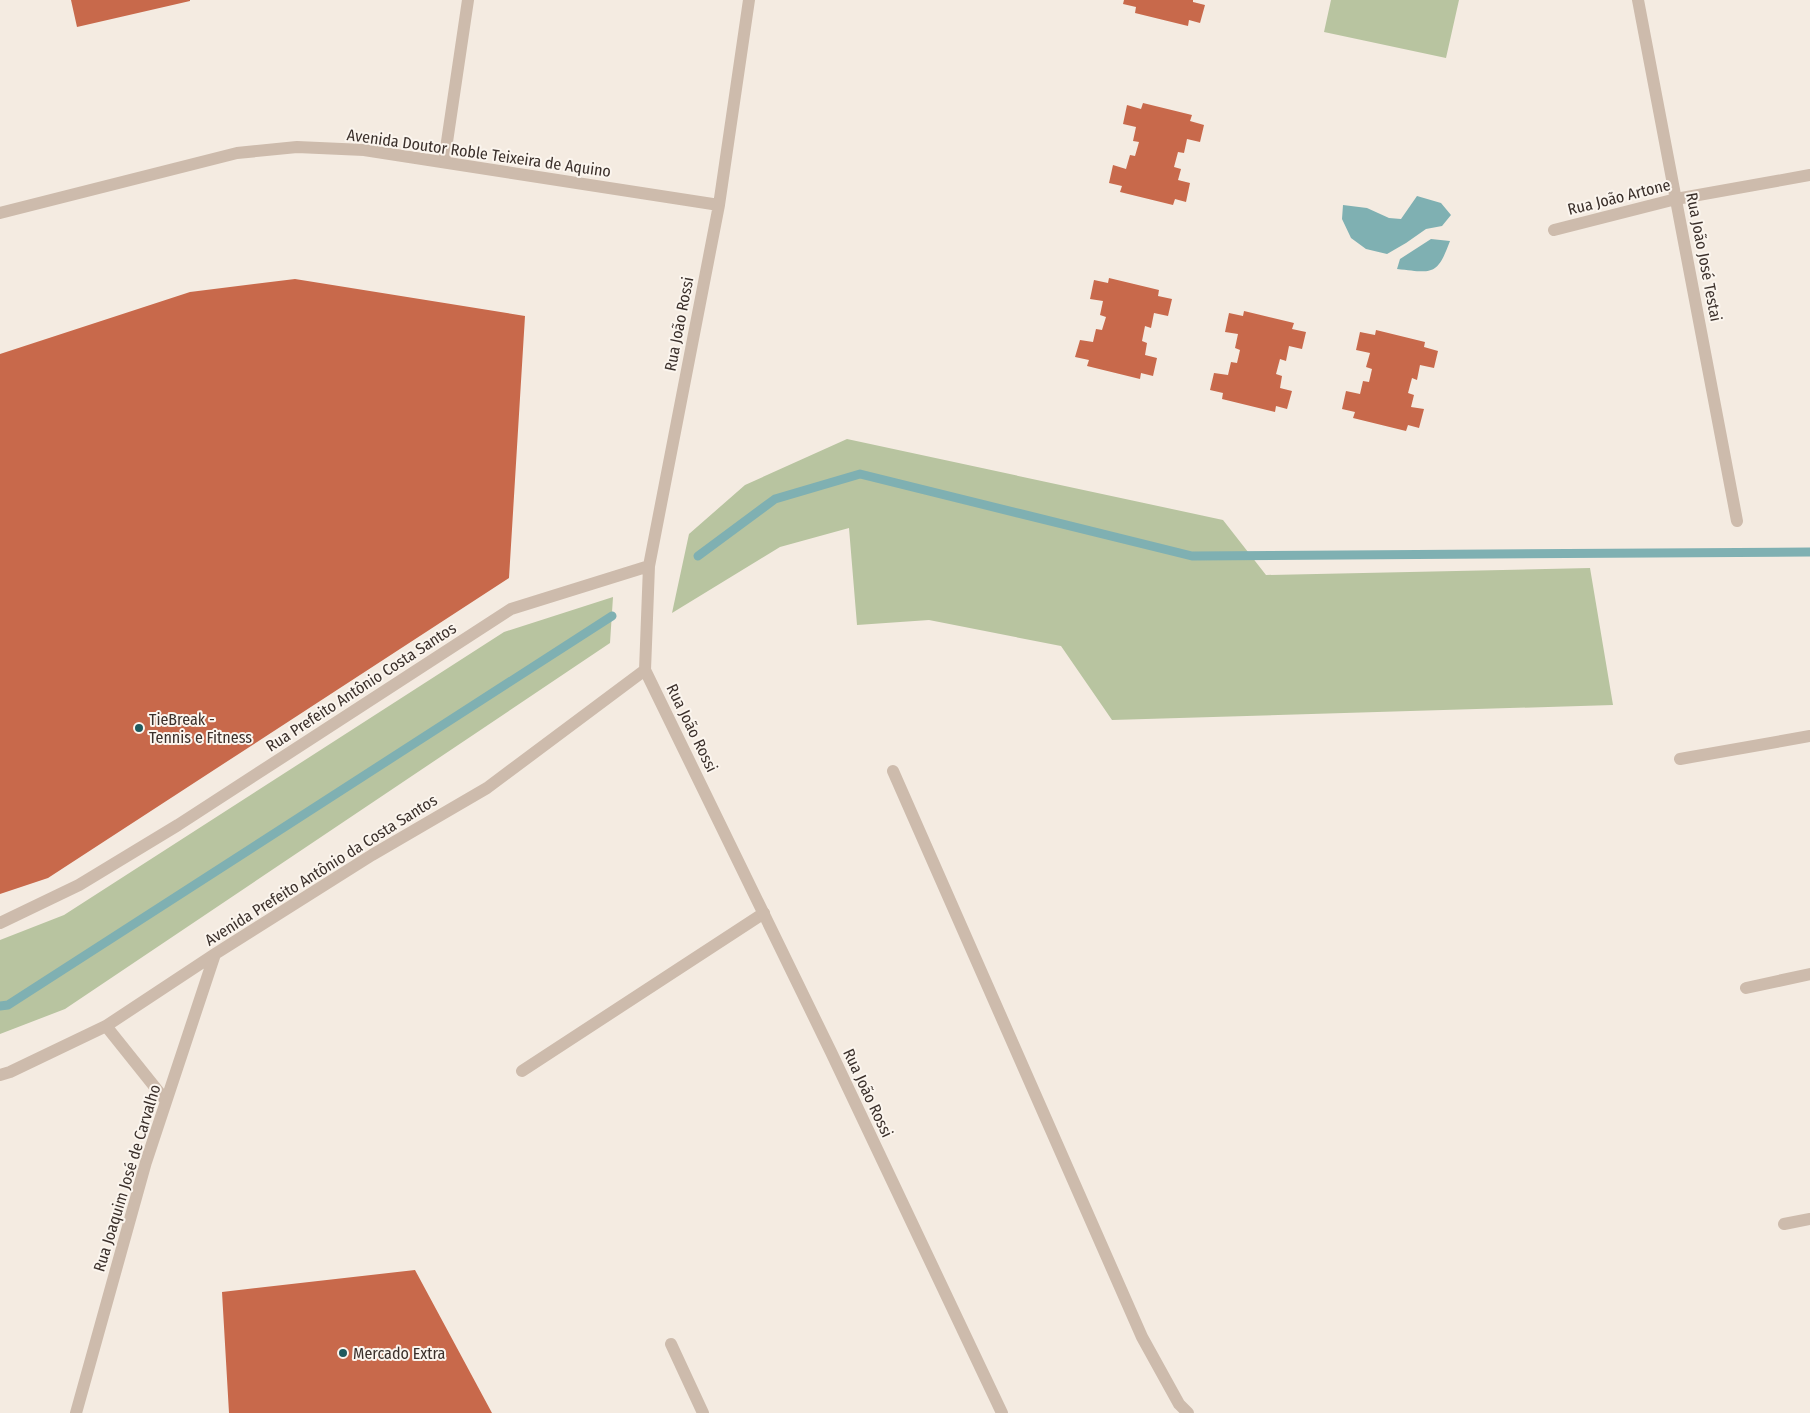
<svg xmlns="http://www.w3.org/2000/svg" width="1810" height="1413" font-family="'Fira Sans Condensed',sans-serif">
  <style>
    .green { fill: #b8c4a0 }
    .water { fill: #7fb0b2 }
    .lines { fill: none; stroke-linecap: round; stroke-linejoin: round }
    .stream { stroke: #7fb0b2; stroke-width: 9 }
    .building { fill: #c8694b }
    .service { stroke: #cdbbac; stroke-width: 12 }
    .minor { stroke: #cdbbac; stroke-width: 12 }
    .poi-dot { fill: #1f5a5e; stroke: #fbf5ee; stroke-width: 2 }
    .labels { text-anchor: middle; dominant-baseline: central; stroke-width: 4; stroke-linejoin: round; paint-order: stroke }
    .street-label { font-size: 16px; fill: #3b302b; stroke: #fbf5ee }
    .poi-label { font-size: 16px; fill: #3b302b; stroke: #fbf5ee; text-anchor: start }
  </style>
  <rect width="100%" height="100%" fill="#f4ebe1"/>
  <path class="green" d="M1331,0H1459L1446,58L1324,32Z
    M847,439L1223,520L1266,575L1590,568L1613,705L1112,720L1061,646L929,620L857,625L849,528L780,547L672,613L689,534L745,485Z
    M613,597L610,643L65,1009L0,1034V940L64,915L504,632Z"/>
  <path class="water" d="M1417,196L1441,203L1451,215L1442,226L1426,229L1406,243L1387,254L1366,249L1351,238L1342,219L1343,205L1367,208L1389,218L1401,219Z
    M1431,239L1450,241C1437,276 1433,273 1397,269L1400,259Z"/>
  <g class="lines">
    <path class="stream" d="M698,556L775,499L860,474L1192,556L1810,552
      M0,1006L8,1005L612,616"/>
  </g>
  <path class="building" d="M71,0H190V1L77,27Z
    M1124,0H1193V2L1205,5L1200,23L1189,20L1188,26L1135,13L1136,7L1123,4Z
    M1143,103L1192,115L1190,121L1204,125L1200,142L1187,139L1184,153L1178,152L1174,167L1181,169L1178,180L1190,183L1186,202L1175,199L1173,205L1120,192L1122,186L1109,183L1113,165L1126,169L1130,155L1135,156L1139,142L1133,141L1136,127L1123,124L1127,105L1141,109Z
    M1109,278L1159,290L1158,296L1172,299L1168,316L1154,313L1151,328L1145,326L1142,341L1147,343L1145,355L1157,358L1153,376L1141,373L1140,379L1087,366L1089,360L1075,357L1080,340L1093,342L1096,329L1102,330L1106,317L1100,315L1103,301L1090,299L1094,280L1108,283Z
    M295,279L525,316L509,578L48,878L0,894V354L190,292Z
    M1244,311L1294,323L1292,329L1306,332L1302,349L1289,346L1286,361L1280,359L1276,374L1282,376L1280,388L1292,391L1287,409L1276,406L1275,412L1222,399L1223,393L1210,390L1214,373L1228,375L1231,362L1237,363L1240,350L1235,348L1238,334L1225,332L1229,313L1243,316Z
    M1376,330L1425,342L1424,347L1438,351L1434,368L1420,365L1417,380L1412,378L1408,393L1414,395L1411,407L1424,409L1419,428L1408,425L1406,431L1353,418L1355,412L1342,409L1346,391L1360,394L1363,381L1369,382L1372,369L1366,367L1370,353L1356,350L1360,332L1375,335Z
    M415,1270L492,1413H229L222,1292Z"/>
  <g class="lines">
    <path class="service" d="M522,1071L764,913"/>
    <path class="minor" d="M749,0L719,205L649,566L645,670L831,1052L1002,1413
      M1638,0L1737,521
      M444,162L468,0
      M0,213L237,153L297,147L364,150L719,205
      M1554,230L1676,199L1810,175
      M1680,759L1810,736
      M893,771L1142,1337L1179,1404L1188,1413
      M0,923L79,885L178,825L511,609L649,566
      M1746,988L1810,974
      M106,1026L166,1101
      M0,1075L10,1072L106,1026L215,954L372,855L487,788L645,670
      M1784,1224L1810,1219
      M671,1344L703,1413
      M76,1413L146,1162L215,954"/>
  </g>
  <g class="poi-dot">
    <circle cx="139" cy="728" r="5"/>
    <circle cx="343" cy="1353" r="5"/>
  </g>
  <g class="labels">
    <g class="street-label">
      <text transform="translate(479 153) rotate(8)">Avenida Doutor Roble Teixeira de Aquino</text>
      <text transform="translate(1619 197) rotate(-14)">Rua João Artone</text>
      <text transform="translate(1704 257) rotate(79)">Rua João José Testai</text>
      <text transform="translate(679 324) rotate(-79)">Rua João Rossi</text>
      <text transform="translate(361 687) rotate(-33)">Rua Prefeito Antônio Costa Santos</text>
      <text transform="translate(692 728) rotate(64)">Rua João Rossi</text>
      <text transform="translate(321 870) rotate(-32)">Avenida Prefeito Antônio da Costa Santos</text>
      <text transform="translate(868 1093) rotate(65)">Rua João Rossi</text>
      <text transform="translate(127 1178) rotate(-73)">Rua Joaquim José de Carvalho</text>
    </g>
    <g class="poi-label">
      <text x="149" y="719">TieBreak -<tspan x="149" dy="18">Tennis e Fitness</tspan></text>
      <text x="353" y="1353">Mercado Extra</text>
    </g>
  </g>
</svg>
